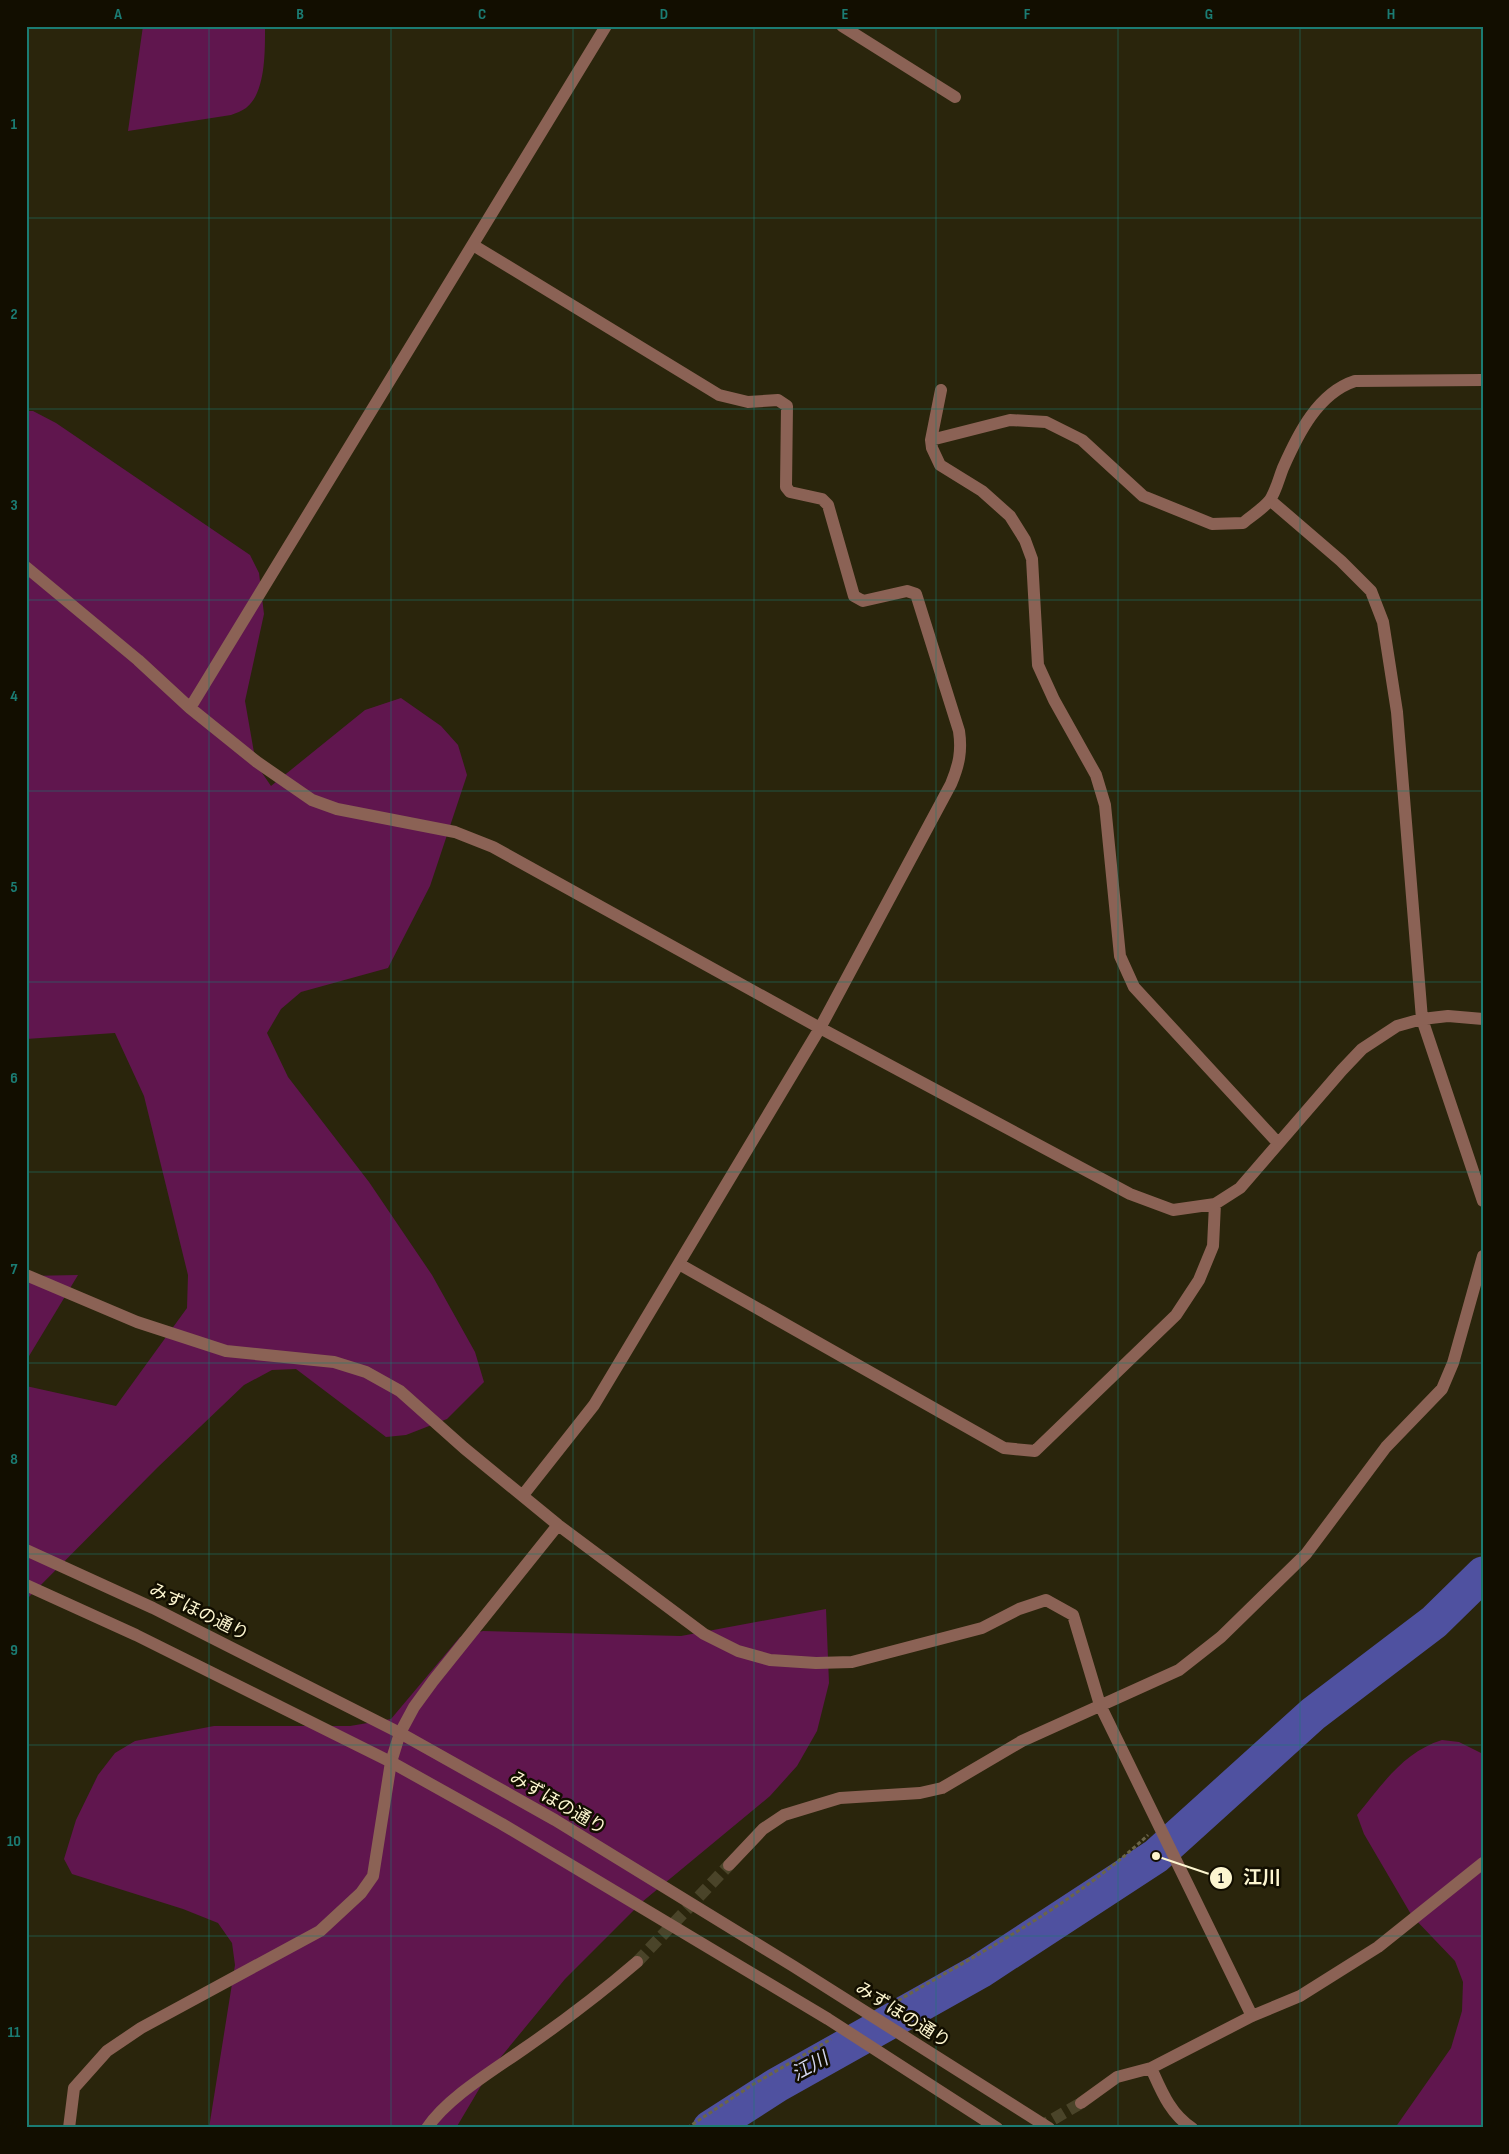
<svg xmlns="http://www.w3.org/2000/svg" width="1509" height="2154" font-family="'Sofia Sans Condensed','Noto Sans JP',sans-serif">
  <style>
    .green { fill: #60164e }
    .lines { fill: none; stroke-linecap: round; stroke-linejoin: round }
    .river { stroke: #4f51a0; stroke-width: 35 }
    .minor-tunnel { stroke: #4a4429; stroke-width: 12; stroke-dasharray: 12 6; stroke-linecap: butt }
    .path { stroke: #6b6548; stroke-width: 3; stroke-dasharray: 4 2.5; stroke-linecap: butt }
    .minor { stroke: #8b6255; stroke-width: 12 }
    .tertiary { stroke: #8b6255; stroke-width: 12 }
    .grid { fill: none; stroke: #1b7c73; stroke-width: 1; stroke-opacity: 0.55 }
    .labels { text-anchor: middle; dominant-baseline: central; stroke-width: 5; stroke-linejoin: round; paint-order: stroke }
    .street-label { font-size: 18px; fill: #fdf6d0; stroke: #120e00 }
    .water-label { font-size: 19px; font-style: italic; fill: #d2d5ec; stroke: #120e00 }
    .leader { fill: none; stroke: #fdf6d0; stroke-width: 2 }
    .callout-dot { fill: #fdf6d0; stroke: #120e00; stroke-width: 2 }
    .mark-label { font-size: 15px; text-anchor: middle; font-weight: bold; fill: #111 }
    .callout-label { font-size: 19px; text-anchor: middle; font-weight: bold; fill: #fdf6d0; stroke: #120e00; stroke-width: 5; stroke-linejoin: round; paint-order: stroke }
    .neatline { fill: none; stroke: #1b7c73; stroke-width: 2 }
    .grid-label { font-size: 16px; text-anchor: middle; font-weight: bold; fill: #1b7c73 }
  </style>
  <rect width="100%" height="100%" fill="#2a250c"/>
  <path class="green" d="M143,26H265C265,50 266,93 246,108C242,111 236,113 231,115L128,131Z
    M26,411H33L56,423L250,555L259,573L264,614L245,701L256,764L271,786L365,710L401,698L441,726L458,745L467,775L430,886L388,968L301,992L281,1009L267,1033L288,1077L369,1182L432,1275L475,1352L484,1382L447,1419L406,1435L386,1437L296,1369L272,1370L244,1385L158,1467L26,1600V1386L116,1406L187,1308L188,1275L144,1096L115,1033L26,1039Z
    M78,1275L26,1361V1276Z
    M826,1609L829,1683L817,1731L797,1766L770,1796L642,1902L565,1979L491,2069L456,2128H209L235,1965L232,1943L218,1923L183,1909L72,1874L64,1859L76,1820L98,1775L115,1753L135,1741L214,1726H350L391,1719L460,1637L483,1631L681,1636Z
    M1442,1740L1459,1742L1483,1754V2124L1475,2128H1395L1451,2048L1462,2011L1463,1982L1455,1961L1412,1916L1364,1834L1357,1815C1382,1785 1403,1752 1442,1740Z"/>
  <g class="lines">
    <path class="river" d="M710,2128L777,2085L980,1971L1156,1856L1313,1714L1434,1622L1483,1574"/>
    <path class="minor-tunnel" d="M637,1962L729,1865
      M1038,2128L1081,2103"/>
    <path class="path" d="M887,2007C977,1954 1071,1907 1148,1835
      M687,2128L752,2085L831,2039"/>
    <path class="minor" d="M842,26L955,97
      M473,245L719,395L748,402L778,400L787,406L786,487L790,492L822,499L828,505L854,596L863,601L907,591L916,594L959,731C962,751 959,765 951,784L820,1028L594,1405L523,1495
      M941,390L931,440L932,448L940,465L982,491L1010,516L1025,540L1032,559L1038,665L1054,700L1096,775L1105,805L1120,956L1134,987L1278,1143
      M931,440L1010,420L1046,422L1082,440L1143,496L1212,524L1243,523C1251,516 1263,509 1270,500C1276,491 1279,478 1283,468C1298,434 1318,393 1355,381L1483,380
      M1270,500L1341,561L1371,591L1383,622L1397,712L1422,1019L1483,1201
      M26,567L138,660L190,708L257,762L312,800L337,809L455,832L493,847L820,1028L1130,1194L1173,1210L1215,1204L1240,1188L1342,1070L1362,1049L1397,1026L1422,1019L1448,1016L1483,1019
      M190,708L606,26
      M679,1264L1004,1448L1035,1451L1176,1315L1199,1280L1213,1246L1215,1204
      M26,1275L137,1322L226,1351L334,1362L366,1372L400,1391L464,1448L558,1525L704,1634L738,1651L770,1660L816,1663L852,1662L982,1628L1019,1609L1046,1600L1073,1615L1100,1705L1252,2016
      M729,1865L763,1829L784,1815L840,1798L920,1793L942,1788L1022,1741L1179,1670L1221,1637L1306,1554L1386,1447L1442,1389L1453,1363L1483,1256
      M1151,2068C1161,2090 1170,2114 1192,2128
      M1081,2103L1117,2077L1151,2068L1252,2016L1300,1996L1378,1947L1483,1863
      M69,2128L74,2088L107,2051L141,2028L320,1931L361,1893L373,1876L391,1762L400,1733L414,1707L433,1681L558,1525
      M427,2128C448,2097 494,2070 525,2048C564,2021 601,1993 637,1962"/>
    <path class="tertiary" d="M26,1550L153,1608L400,1733L555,1820L793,1966L1049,2128
      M26,1585L136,1635L391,1762L502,1824L828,2019L997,2128"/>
  </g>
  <path class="grid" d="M209,26V2128M391,26V2128M573,26V2128M754,26V2128M936,26V2128M1118,26V2128M1300,26V2128M26,218H1483M26,409H1483M26,600H1483M26,791H1483M26,982H1483M26,1172H1483M26,1363H1483M26,1554H1483M26,1745H1483M26,1936H1483"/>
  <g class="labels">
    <g class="street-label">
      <text transform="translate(199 1612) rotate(26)">みずほの通り</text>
      <text transform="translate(558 1803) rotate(30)">みずほの通り</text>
      <text transform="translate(903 2015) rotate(32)">みずほの通り</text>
    </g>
    <g class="water-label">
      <text transform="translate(810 2067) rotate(-29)">江川</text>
    </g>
  </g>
  <path class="leader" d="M1156 1856L1221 1878"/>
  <g class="callout-dot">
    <circle cx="1156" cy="1856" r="5"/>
    <circle cx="1221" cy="1878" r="12"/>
  </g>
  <g class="mark-label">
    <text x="1221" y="1883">1</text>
  </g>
  <g class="callout-label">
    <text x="1262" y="1884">江川</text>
  </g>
  <rect width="1509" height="2154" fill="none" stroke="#120e00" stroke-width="55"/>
  <rect x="28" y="28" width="1454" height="2098" class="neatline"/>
  <g class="grid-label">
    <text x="118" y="19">A</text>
    <text x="300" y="19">B</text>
    <text x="482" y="19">C</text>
    <text x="664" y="19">D</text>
    <text x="845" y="19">E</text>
    <text x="1027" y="19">F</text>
    <text x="1209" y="19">G</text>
    <text x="1391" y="19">H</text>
    <text x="14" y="129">1</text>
    <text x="14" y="319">2</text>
    <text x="14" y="510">3</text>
    <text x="14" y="701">4</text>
    <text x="14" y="892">5</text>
    <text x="14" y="1083">6</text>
    <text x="14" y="1274">7</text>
    <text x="14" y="1464">8</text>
    <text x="14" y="1655">9</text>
    <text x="14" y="1846">10</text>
    <text x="14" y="2037">11</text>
  </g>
</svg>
